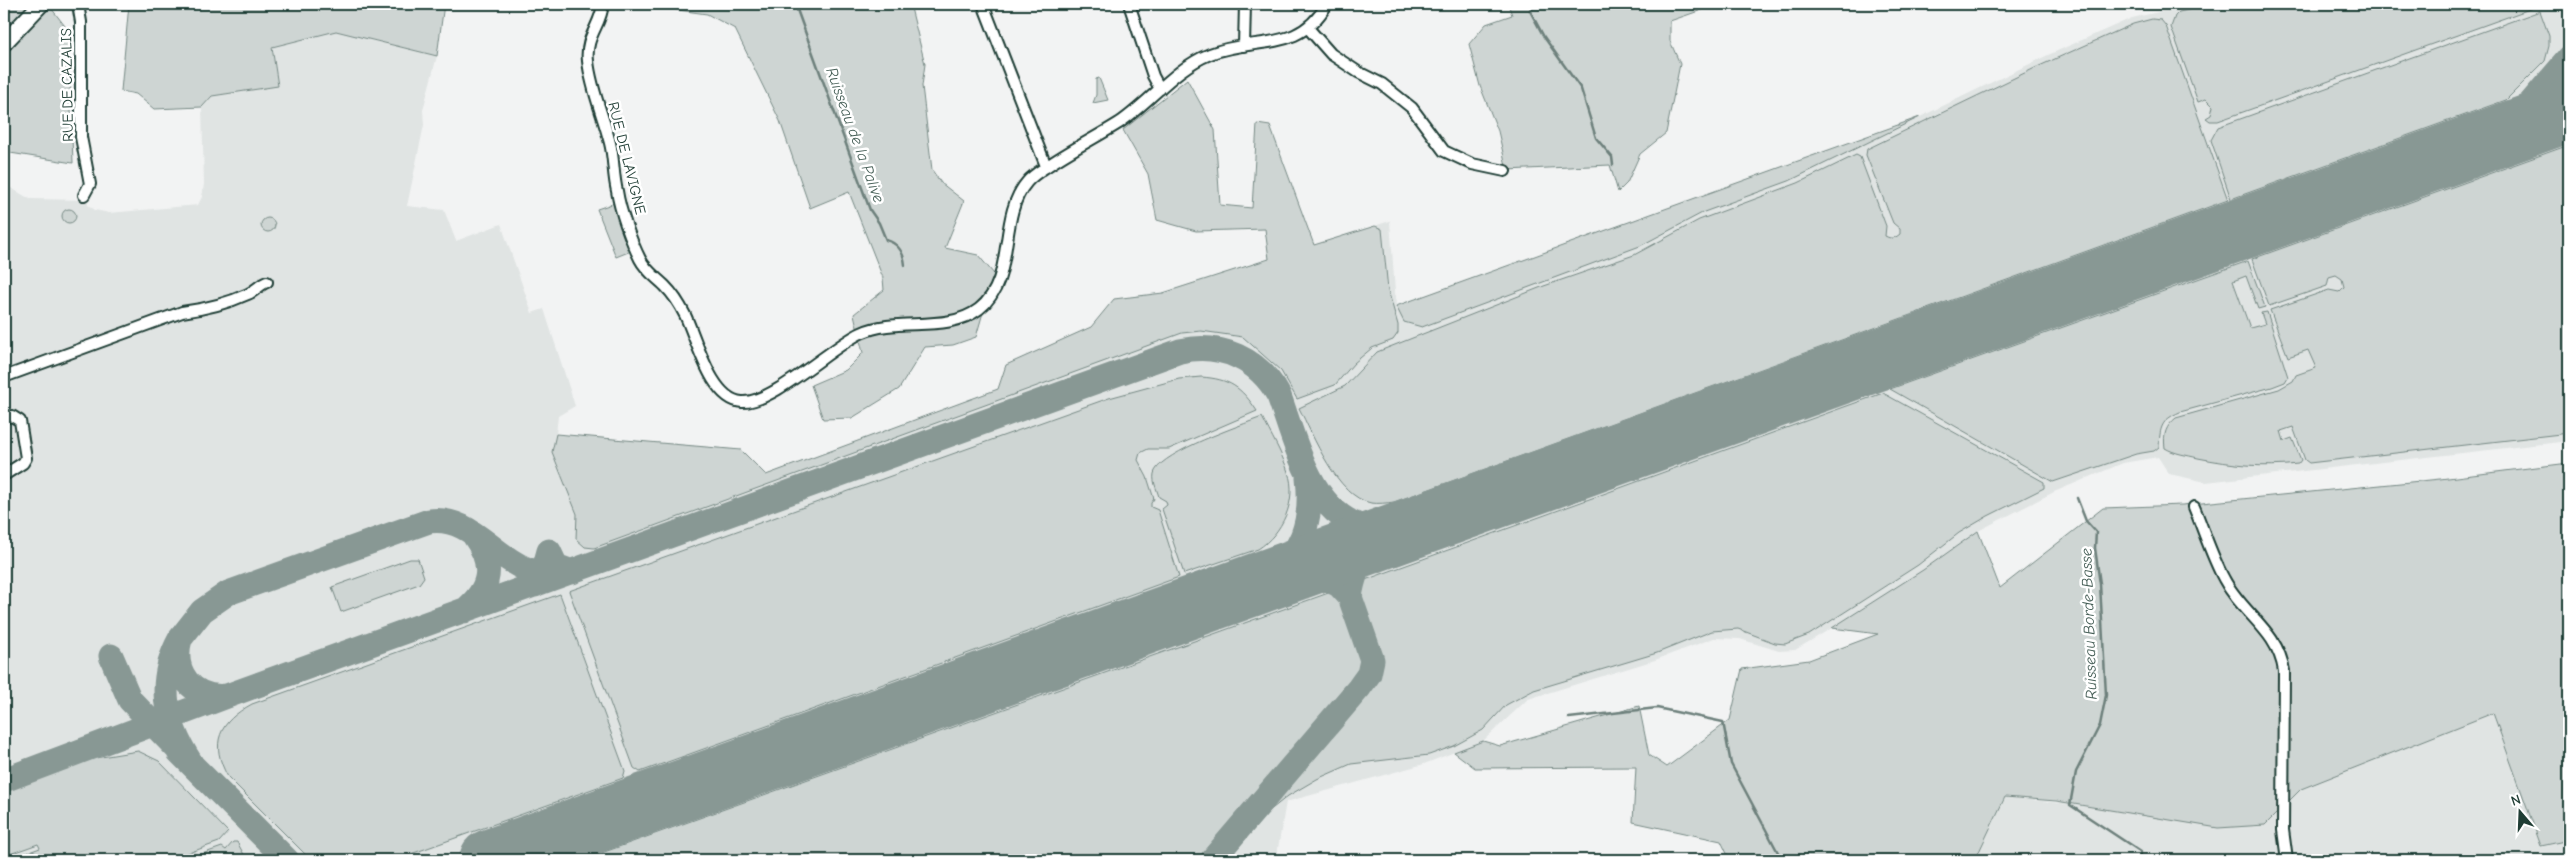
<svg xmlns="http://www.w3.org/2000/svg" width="2573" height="864" font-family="'Comic Neue',sans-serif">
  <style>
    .built { fill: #e0e4e3 }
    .green { fill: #ced5d3; stroke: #768984 }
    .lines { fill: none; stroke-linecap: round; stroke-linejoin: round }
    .stream { stroke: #6d807b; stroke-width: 2.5 }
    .taxiway { stroke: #889894; stroke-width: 25 }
    .runway { stroke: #889894; stroke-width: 62 }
    .street-casing { stroke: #1f3d34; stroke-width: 14 }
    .primary-casing { stroke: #1f3d34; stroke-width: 19 }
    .street { stroke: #fff; stroke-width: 10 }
    .primary { stroke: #fff; stroke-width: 15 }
    .labels { text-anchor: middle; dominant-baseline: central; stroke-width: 5; stroke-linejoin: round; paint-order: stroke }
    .street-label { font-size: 15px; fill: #1f3d34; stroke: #fff }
    .water-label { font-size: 16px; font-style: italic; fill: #465f57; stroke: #fff }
  </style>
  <rect width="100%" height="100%" fill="#f2f3f3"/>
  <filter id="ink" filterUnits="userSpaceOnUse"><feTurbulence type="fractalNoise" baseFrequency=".02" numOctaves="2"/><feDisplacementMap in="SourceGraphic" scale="10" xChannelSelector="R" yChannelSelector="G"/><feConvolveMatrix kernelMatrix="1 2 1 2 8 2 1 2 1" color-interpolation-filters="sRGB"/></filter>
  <g filter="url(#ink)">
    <path class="built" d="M2193,4H2569V441L2206,482L2169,474L2158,457L2123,463L2054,492L1978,531L2000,588L1880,633L1832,628L1795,650L1779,651L1740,639L1714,638L1655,660L1528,699L1483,741L1424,764L1286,802L1276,860H4V184L30,199L88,200V205L95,210L109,213L198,205L202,197L204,184L202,107L212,96L278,86L272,47L336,31L437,56L423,110L424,125L407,206L444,210L456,241L501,224L532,313L544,309L575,406L558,416L556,434L741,450L766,475L998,389L1006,365L1091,327L1114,299L1163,293L1390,221L1396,306L1920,117L2048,55L2132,18Z
      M2493,712L2541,846L2569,840V860H1975L2005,797L2264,825L2301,789Z"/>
    <path class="green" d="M4,4H48L68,30L73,163L4,152Z
      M129,4H444L437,56L336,31L272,47L278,86L212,96L202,107L154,109L136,94L121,91Z
      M681,4H910L925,64L922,86L932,170L941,183L964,201L945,248L978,255L994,274L976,337L953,345L925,347L899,389L852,418L823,419L811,385L846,370L863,353L854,314L884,290L883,278L849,192L810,208L780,121L735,29L707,14L663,8Z
      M1508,4H1719L1670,21V41L1680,64L1666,133L1640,154L1627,183L1618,192L1610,165L1507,170L1498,131L1480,86L1469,44L1486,24L1512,15Z
      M2215,4H2538V6L2218,121H2210L2206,118L2211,115L2213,106L2206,99L2198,102L2171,27L2175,16L2179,12Z
      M2540,11L2549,36V46L2545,61L2506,100L2231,199L2211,140L2218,127Z
      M2152,19L2161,20L2166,26L2228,200L1394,502C1387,503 1378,504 1371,503C1337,497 1313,435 1299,408L1345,386L1377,352L1544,286L1634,255L1699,220L1798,183L1856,155L1860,157L1886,226L1885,236C1891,239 1894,239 1900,234V229L1893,223L1866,155L1867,149L2037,67L2133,24Z
      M1099,78L1108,100L1093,103L1096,95V79Z
      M1187,79L1215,130L1220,205L1252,208L1257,124L1270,126L1314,245L1375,226L1382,229L1388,290L1398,325V333L1393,340L1372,348L1354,363L1335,385L1297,399L1281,371L1243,337L1201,331L1182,333L594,548L585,547L576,539L577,514L552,452L556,434L741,450L766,475L998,389L1006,365L1091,327L1114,299L1163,293L1269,259L1265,229L1196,231L1157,220L1148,174L1123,130Z
      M1920,117L1789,181L1704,212L1640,246L1422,327L1404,322L1396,306Z
      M2569,145V433L2309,463L2305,460L2293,427L2281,431L2284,441L2292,438L2301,460L2298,464C2263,468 2233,465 2198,458C2187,455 2175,454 2165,448C2163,434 2166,426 2176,418L2279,389L2293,381L2296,375L2316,368L2308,350L2288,357L2270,310L2329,290L2339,292L2344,287L2342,279L2336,275L2329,277L2327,286L2269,306L2252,259Z
      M615,203L631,251L616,257L597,209Z
      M62 216a7 7 0 1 1 14 0a7 7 0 1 1-14 0Z
      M261 225a7 7 0 1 1 14 0a7 7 0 1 1-14 0Z
      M2248,261L2265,307L2258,309L2246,276L2233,281L2250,328L2265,324L2261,313L2267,312L2288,377L2285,382L2272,387L2180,412C2161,420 2160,427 2159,447L2154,451L2136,454L2053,482L1890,389Z
      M1201,377C1230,379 1241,387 1257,411L1169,449H1148L1140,453L1138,460L1147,477L1154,499L1151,503V507L1158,510L1179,577L640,772L634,768L569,591L1109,398L1179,379Z
      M1883,393L2044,482V488L1988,516L1959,533L1918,565L1809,635L1785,644L1775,643L1738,629L1712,631L1657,653L1534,690L1506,705L1483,730L1454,746L1429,755L1351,764L1317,779L1288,796L1268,812L1227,860H1219L1374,676C1376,668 1378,661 1376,653C1372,631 1346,600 1365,580Z
      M1262,417C1271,435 1282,453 1288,472C1298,500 1282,534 1258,549L1184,574L1162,509L1167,505L1166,501L1159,497C1157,489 1151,479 1155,471C1165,451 1239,426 1262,417Z
      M2569,463V840L2541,846L2493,713L2301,789L2265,825L2218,828L2056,801L2005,797L1975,860H1730L1721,841L1633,822L1636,767L1475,768L1454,752L1483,741L1500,746L1639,706L1649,755L1667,767L1730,720L1742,669L1809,660L1878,634L1832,628L1923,570L1978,531L2000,588L2103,508L2182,505L2440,479Z
      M410,559H418L424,577L419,584L341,612L332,587Z
      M1334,591L1345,598L1351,609L1366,654L1367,667L1355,685L1206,860H582Z
      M560,594L625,771L623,778L394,860H311L228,777C209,743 219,722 252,704Z
      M138,751L159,761L228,832L219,842L169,860H7L40,848L38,844L7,855L4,851V790L95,758Z
      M233,842H237L247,860H185L222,847L226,850Z"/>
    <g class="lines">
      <path class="stream" d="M795,4L870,210L879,223L886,240C898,243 904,253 905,265
        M1532,4L1530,11L1544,37L1581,89L1596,138L1612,157L1613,165
        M2077,498L2086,521L2096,532L2095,548L2100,584L2106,695L2100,725L2076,772L2070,805L2141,852L2139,860
        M1569,718L1657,708L1723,722L1731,764L1782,860"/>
      <path class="taxiway" d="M2550,118L2562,126L2569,127
        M2504,134L2569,58
        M1265,579C1303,556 1313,521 1308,478
        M535,585L542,577L549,551L556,566L572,572
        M1350,597C1356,557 1371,546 1406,531
        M464,611C492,588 495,565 474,535
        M180,639L202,611L228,593L429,521C468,515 491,554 524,568C536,573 549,574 562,573
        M111,656L130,700L191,763C165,723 156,683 180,639C171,672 192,700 227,696
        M179,752L287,860
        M4,780L227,696L1180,351C1221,342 1259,359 1279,396C1298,449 1316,533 1388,530C1398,530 1408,527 1418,526
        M1212,860L1359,688L1369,674L1372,660L1350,597L1339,585L1317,574L1302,572L1267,581"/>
      <path class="runway" d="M490,860L2569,111"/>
      <g class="street-casing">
        <path id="street" d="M78,4L81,22V137L90,184L84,195
          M603,4C601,26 585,36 588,61C591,89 603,115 610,143C614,158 613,175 617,191C620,211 631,241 640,259C646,271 656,277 665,286C673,294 680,305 685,315C697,340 711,400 742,402C772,404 831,347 861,333C897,316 946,334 979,309C1017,279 997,217 1027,182C1032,176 1040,171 1046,167C1069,151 1095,138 1119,123C1150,102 1175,68 1210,54C1256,36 1298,54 1327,4
          M983,4L1046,166
          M1129,4L1153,76L1160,89
          M1308,28L1331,54L1358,72L1382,84L1412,108L1444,151L1472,164L1505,171
          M1244,46L1245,4
          M4,377L182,312C205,309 226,304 248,294C255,291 259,285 267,282
          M4,418L12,416L20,421L26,458L23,463L4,475
          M2194,507C2204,531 2212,557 2224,579C2242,614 2278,630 2284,671L2283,830L2287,860"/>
      </g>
      <g class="primary-casing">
        <path id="primary" d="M4,43L41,4"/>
      </g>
      <use href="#street" class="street"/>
      <use href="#primary" class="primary"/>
    </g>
  </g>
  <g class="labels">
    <g class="street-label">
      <text transform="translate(67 85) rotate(-91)">RUE DE CAZALIS</text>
      <text transform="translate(627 158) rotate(76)">RUE DE LAVIGNE</text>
    </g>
    <g class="water-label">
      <text transform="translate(855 135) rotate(70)">Ruisseau de la Palive</text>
      <text transform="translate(2089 624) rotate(-92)">Ruisseau Borde-Basse</text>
    </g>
  </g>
  <rect width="2573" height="864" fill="none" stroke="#fff" stroke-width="20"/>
  <rect x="10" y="10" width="2553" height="844" fill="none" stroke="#1f3d34" stroke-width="2" filter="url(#ink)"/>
  <g transform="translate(2520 812) rotate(341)" stroke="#ffffff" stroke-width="4" paint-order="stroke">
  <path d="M0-4L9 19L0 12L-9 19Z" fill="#1f3d34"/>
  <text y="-8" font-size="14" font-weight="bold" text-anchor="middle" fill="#1f3d34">N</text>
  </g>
</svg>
